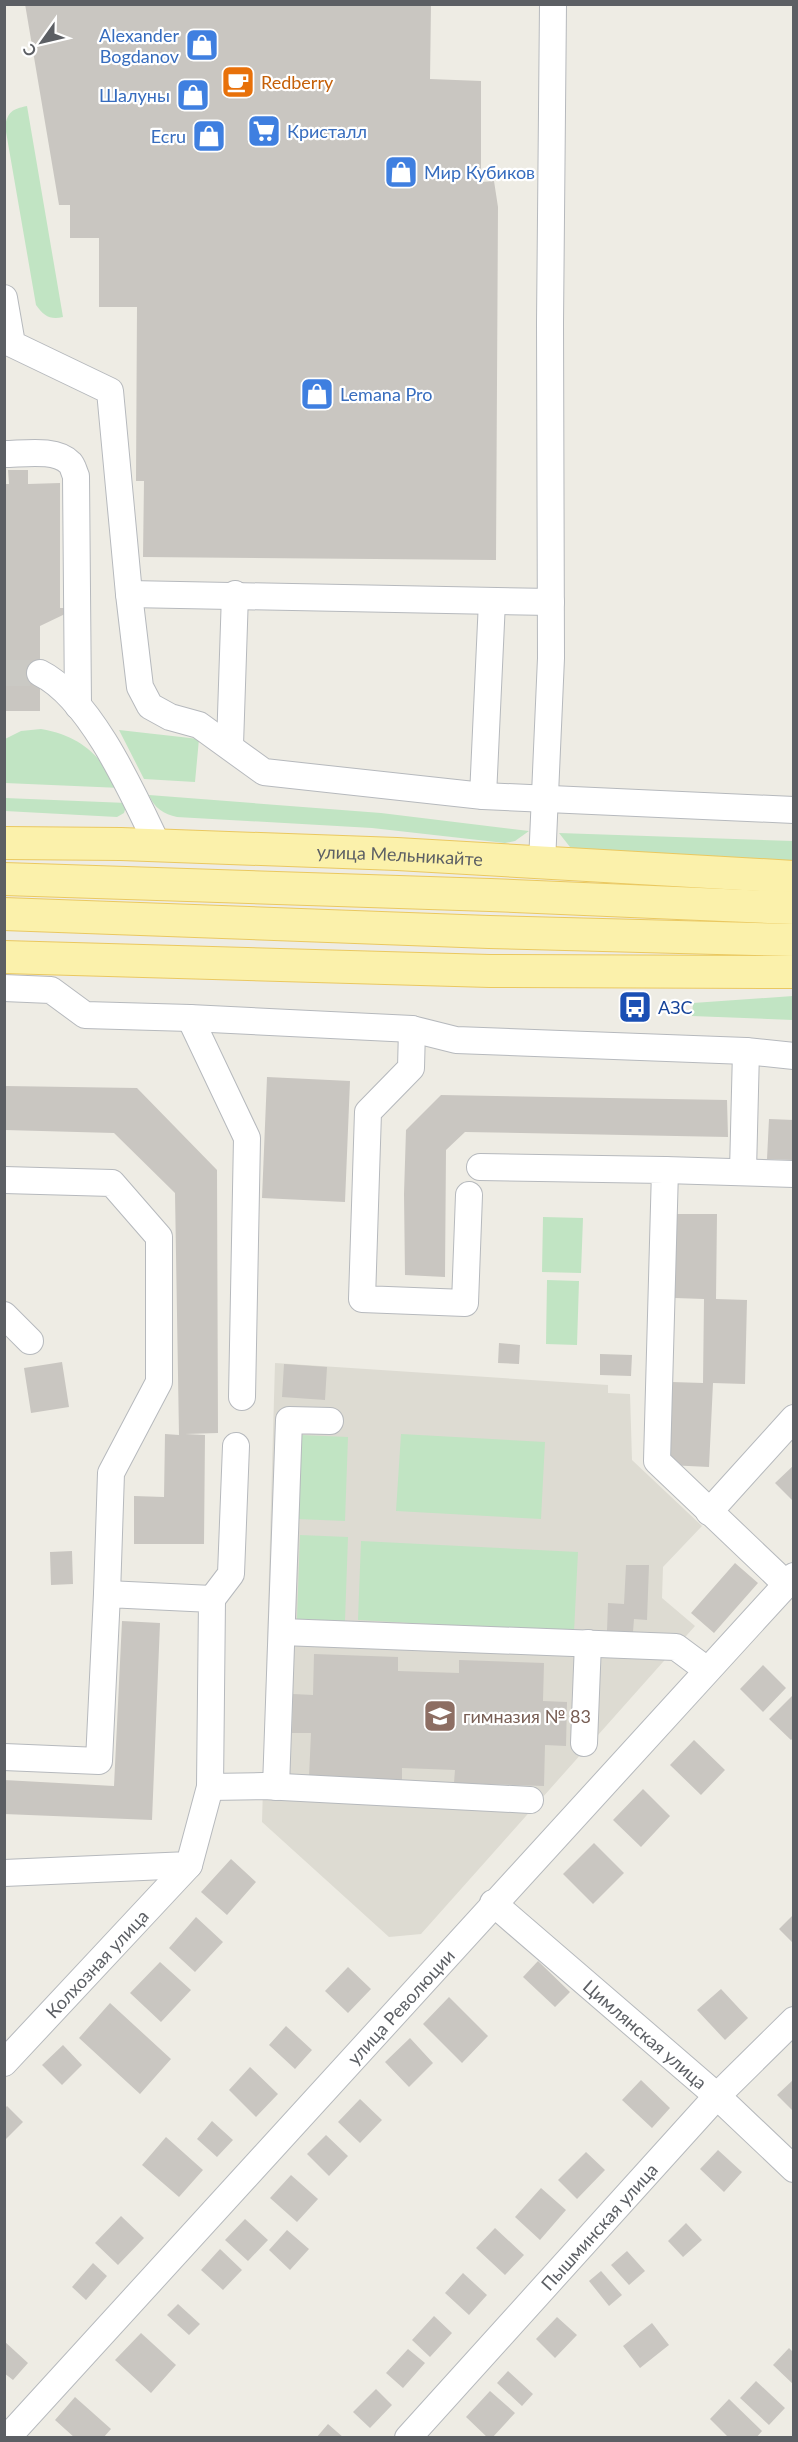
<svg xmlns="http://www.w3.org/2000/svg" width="798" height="2442" font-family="Lato,sans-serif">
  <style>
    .education { fill: #dddbd2 }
    .green { fill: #c1e4c3 }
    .building { fill: #c9c6c1 }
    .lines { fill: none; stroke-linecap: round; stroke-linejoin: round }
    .minor-tunnel { stroke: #cac9c4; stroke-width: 26; stroke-dasharray: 26 13; stroke-linecap: butt }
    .minor-casing { stroke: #b6b9bd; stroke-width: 28 }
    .major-casing { stroke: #eac860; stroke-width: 34 }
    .minor { stroke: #fff; stroke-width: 26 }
    .major { stroke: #fbf1ab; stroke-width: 32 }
    .labels { text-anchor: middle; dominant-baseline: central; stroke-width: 4.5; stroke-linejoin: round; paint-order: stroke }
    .shop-label { font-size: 18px; fill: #366cbe; stroke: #fff; text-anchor: end }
    .food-label { font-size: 18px; fill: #c56008; stroke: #fff; text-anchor: start }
    .street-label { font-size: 18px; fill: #5c5f64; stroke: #fff }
    .transit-label { font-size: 18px; fill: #164399; stroke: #fff; text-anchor: start }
    .education-label { font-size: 18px; fill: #785e54; stroke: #fff; text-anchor: start }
  </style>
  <rect width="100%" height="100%" fill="#eeece4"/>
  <path class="education" d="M275,1363L608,1385V1393L630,1394L632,1460L702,1526L663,1567L662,1598L695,1626L421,1934L389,1937L262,1822Z"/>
  <path class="green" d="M27,106L63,317C50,320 44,316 36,305L5,126C8,112 12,109 27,106Z
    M41,729C82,736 99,756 121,788L5,783V739L21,731Z
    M119,730L199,739L195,782L144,779Z
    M149,795L381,813L529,831L515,841L505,843L372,828L177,817C164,814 154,808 149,795Z
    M5,798L127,803L124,813L117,817L5,811Z
    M559,833L793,841V866L579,850L570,847Z
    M793,996V1020L692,1016L693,1003Z
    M543,1217L583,1218L581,1273L542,1272Z
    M547,1280L579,1281L577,1345L546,1344Z
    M401,1434L545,1442L541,1519L396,1511Z
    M300,1435L348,1437L345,1521L297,1519Z
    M300,1535L348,1537L345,1621L297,1619Z
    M361,1541L578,1552L574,1632L358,1620Z"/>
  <path class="building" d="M25,4H431L430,79L481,81V182L494,181L498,207L496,560L143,557L144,481H136L137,307H99V238H70V205H59Z
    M8,470H28V484L60,483V608H64L65,614L40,626V711H4V484H9Z
    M267,1077L350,1081L345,1202L262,1198Z
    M5,1086L137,1088L217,1170L218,1433L185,1434L205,1435L204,1544H134V1496L164,1497L165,1434L179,1435L175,1193L114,1133L5,1130Z
    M441,1095L727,1100L728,1137L465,1132L446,1150L445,1277L405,1275L404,1194L406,1130Z
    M769,1119L794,1120V1160L767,1159Z
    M676,1214H717L716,1299L747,1300L745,1384L713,1383L709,1467L668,1465L672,1382L703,1383L704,1299L675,1298Z
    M499,1343L520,1345L519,1364L498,1363Z
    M600,1354L632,1355L631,1376L600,1375Z
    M62,1362L69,1407L31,1413L24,1368Z
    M284,1364L327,1367L325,1400L282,1397Z
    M794,1465V1502L775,1483Z
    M72,1551L73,1584L51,1585L50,1552Z
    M735,1563L758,1583L714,1633L691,1613Z
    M626,1565H649L647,1620L634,1619L633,1632L607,1631L608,1603L624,1604Z
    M122,1621L160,1623L152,1820L4,1814V1780L114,1786Z
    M314,1654L398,1657V1671L459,1673V1660L544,1663L543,1701L567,1702L566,1746L545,1745L544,1786L454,1783L455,1770L402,1768V1781L309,1777L311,1733H292L293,1694L313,1695Z
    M763,1665L786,1688L763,1712L740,1689Z
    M794,1694V1737L791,1740L769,1719Z
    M694,1740L725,1770L701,1795L670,1765Z
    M643,1789L670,1816L641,1847L613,1820Z
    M594,1843L624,1873L593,1904L563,1874Z
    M231,1859L256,1882L227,1915L201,1892Z
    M794,1914V1944L779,1929Z
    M196,1917L223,1942L195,1972L169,1948Z
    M538,1961L570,1992L555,2007L523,1977Z
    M160,1962L191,1990L161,2022L130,1993Z
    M348,1967L371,1989L348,2013L325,1991Z
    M721,1989L748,2018L725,2040L697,2010Z
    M449,1997L488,2036L462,2063L423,2024Z
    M110,2003L171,2059L140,2094L79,2038Z
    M286,2026L312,2050L295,2069L269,2045Z
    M410,2038L433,2063L409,2087L385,2062Z
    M63,2045L82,2065L62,2085L42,2065Z
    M250,2067L278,2094L256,2117L229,2090Z
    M794,2079V2112L777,2095Z
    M641,2080L670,2108L652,2128L622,2100Z
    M360,2099L382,2120L360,2143L338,2122Z
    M7,2106L23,2122L4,2141V2109Z
    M212,2121L233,2140L217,2157L197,2139Z
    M326,2135L348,2156L329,2176L307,2154Z
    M166,2137L203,2170L179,2197L142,2165Z
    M718,2150L742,2172L724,2192L700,2169Z
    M586,2152L605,2170L577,2199L558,2180Z
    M291,2175L318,2199L297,2222L270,2198Z
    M541,2188L566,2210L540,2240L515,2217Z
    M121,2216L144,2238L118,2265L95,2243Z
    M245,2219L268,2240L248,2261L225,2240Z
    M686,2223L702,2240L683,2257L668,2241Z
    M495,2228L524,2255L505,2275L476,2248Z
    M287,2230L309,2249L290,2270L269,2250Z
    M220,2249L242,2270L223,2290L201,2270Z
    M627,2251L645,2271L629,2285L611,2265Z
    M93,2263L107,2276L86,2300L72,2287Z
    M601,2271L622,2295L609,2306L589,2281Z
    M463,2273L487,2295L469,2315L445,2293Z
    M178,2304L200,2324L189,2335L167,2315Z
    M434,2316L452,2333L430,2357L412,2340Z
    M557,2317L577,2335L555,2358L536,2339Z
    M652,2323L669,2345L640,2368L623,2346Z
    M141,2333L176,2365L151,2393L115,2360Z
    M4,2341L28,2363L13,2380L4,2373Z
    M789,2348L794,2353V2385L773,2365Z
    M408,2349L425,2363L403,2388L386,2373Z
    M508,2371L533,2394L522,2406L497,2383Z
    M756,2381L785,2408L769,2425L740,2398Z
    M376,2389L392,2405L370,2428L353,2412Z
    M490,2391L515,2413L492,2438H488L466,2417Z
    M75,2397L111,2429L103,2438H75L55,2420Z
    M729,2399L762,2431L756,2438H729L710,2419Z
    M328,2424L344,2438H316Z"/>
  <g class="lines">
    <path class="minor-tunnel" d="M4,673H40"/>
    <g class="minor-casing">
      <g id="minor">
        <path d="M4,298L12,344L110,391L129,594L551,602"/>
        <path d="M4,454C23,454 56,448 70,463C73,466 74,472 76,476L78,706"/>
        <path d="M129,594L140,687L150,706L170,717L199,725L264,772L483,796L794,810"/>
        <path d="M40,673C91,698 134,796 158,846"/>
        <path d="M230,745L235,594"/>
        <path d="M483,796L492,601"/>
        <path d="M542,863L551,658L550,323L553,4"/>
        <path d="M4,988L51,990L85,1015L190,1018L412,1029L456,1040L746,1051L794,1056"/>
        <path d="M190,1018L247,1138L242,1397"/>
        <path d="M412,1029L411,1068L368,1112L362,1299L465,1303L469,1195"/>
        <path d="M480,1167L665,1170L657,1461L786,1584"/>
        <path d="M665,1170L794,1174"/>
        <path d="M743,1171L746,1051"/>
        <path d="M4,1180L112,1183L159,1237V1382L111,1473L107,1594"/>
        <path d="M4,1315L30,1341"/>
        <path d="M709,1512L794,1418"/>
        <path d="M212,1599L231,1574L236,1446"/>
        <path d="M282,1632L676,1647L707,1670"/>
        <path d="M584,1743L588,1643"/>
        <path d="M4,1757L99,1761L107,1594L212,1599L210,1787L189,1865L4,1873"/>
        <path d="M210,1787L263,1786L530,1800"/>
        <path d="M276,1787L289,1420L330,1421"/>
        <path id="s1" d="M493,1903L717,2096L794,2169"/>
        <path id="s2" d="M4,2063L189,1865"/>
        <path id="s3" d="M7,2438L794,1576"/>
        <path id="s4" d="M408,2438L717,2096L794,2020"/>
      </g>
    </g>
    <g class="major-casing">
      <g id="major">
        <path id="s5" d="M4,843L121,844L397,854L794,877"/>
        <path d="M4,879L490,895L794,908"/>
        <path d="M4,914L489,932L794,940"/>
        <path d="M4,957L490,971L794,972"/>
      </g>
    </g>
    <use href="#minor" class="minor"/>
    <use href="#major" class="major"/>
  </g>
  <defs>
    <g id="shop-square" transform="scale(1.725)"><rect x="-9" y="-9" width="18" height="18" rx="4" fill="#3f7fe0" stroke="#fff"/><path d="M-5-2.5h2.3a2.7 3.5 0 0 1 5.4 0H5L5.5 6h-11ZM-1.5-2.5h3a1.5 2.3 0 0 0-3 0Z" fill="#fff"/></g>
    <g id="cafe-square" transform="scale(1.725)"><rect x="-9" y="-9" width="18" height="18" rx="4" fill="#e8710a" stroke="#fff"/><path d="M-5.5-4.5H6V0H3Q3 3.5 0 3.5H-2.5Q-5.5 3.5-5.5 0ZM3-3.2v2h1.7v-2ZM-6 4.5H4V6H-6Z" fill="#fff"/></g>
    <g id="supermarket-square" transform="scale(1.725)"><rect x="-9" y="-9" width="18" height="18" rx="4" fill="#3f7fe0" stroke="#fff"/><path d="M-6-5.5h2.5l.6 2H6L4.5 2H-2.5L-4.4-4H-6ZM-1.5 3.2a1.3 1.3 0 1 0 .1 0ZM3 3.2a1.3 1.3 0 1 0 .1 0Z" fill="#fff"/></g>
    <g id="bus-square" transform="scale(1.725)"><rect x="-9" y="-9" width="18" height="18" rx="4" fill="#1a4fb4" stroke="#fff"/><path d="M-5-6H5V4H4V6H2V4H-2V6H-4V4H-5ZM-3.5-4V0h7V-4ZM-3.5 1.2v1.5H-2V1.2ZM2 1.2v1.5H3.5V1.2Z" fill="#fff"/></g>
    <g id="school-square" transform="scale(1.725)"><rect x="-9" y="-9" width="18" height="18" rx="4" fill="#8d6e63" stroke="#fff"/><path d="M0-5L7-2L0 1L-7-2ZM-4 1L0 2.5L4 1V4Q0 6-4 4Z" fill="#fff"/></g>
  </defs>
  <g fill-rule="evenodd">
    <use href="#shop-square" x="202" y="45"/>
    <use href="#cafe-square" x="238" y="82"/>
    <use href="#shop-square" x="193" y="95"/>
    <use href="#supermarket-square" x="264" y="131"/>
    <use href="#shop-square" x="209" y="136"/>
    <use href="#shop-square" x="401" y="172"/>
    <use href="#shop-square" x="317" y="394"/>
    <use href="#bus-square" x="635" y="1007"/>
    <use href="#school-square" x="440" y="1716"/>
  </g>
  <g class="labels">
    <g class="shop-label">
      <text x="179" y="35">Alexander<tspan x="179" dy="21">Bogdanov</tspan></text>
      <text x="170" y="95">Шалуны</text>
      <text x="287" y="131" text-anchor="start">Кристалл</text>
      <text x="186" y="136">Ecru</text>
      <text x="424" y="172" text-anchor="start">Мир Кубиков</text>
      <text x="340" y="394" text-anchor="start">Lemana Pro</text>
    </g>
    <g class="food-label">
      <text x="261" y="82">Redberry</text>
    </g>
    <g class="street-label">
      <text stroke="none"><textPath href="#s5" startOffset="396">улица Мельникайте</textPath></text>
      <text stroke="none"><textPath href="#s2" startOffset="136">Колхозная улица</textPath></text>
      <text stroke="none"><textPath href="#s3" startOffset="584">улица Революции</textPath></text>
      <text stroke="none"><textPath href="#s1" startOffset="201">Цимлянская улица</textPath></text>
      <text stroke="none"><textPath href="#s4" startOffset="285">Пышминская улица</textPath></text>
    </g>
    <g class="transit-label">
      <text x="658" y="1007">АЗС</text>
    </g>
    <g class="education-label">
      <text x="463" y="1716">гимназия № 83</text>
    </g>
  </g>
  <rect width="798" height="2442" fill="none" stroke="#5c5f64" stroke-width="12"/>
  <g transform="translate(42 42) rotate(236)" stroke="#ffffff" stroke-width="4.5" paint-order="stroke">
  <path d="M0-4.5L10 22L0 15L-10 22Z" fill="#5c5f64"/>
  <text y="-9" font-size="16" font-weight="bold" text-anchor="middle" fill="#5c5f64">С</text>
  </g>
</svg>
